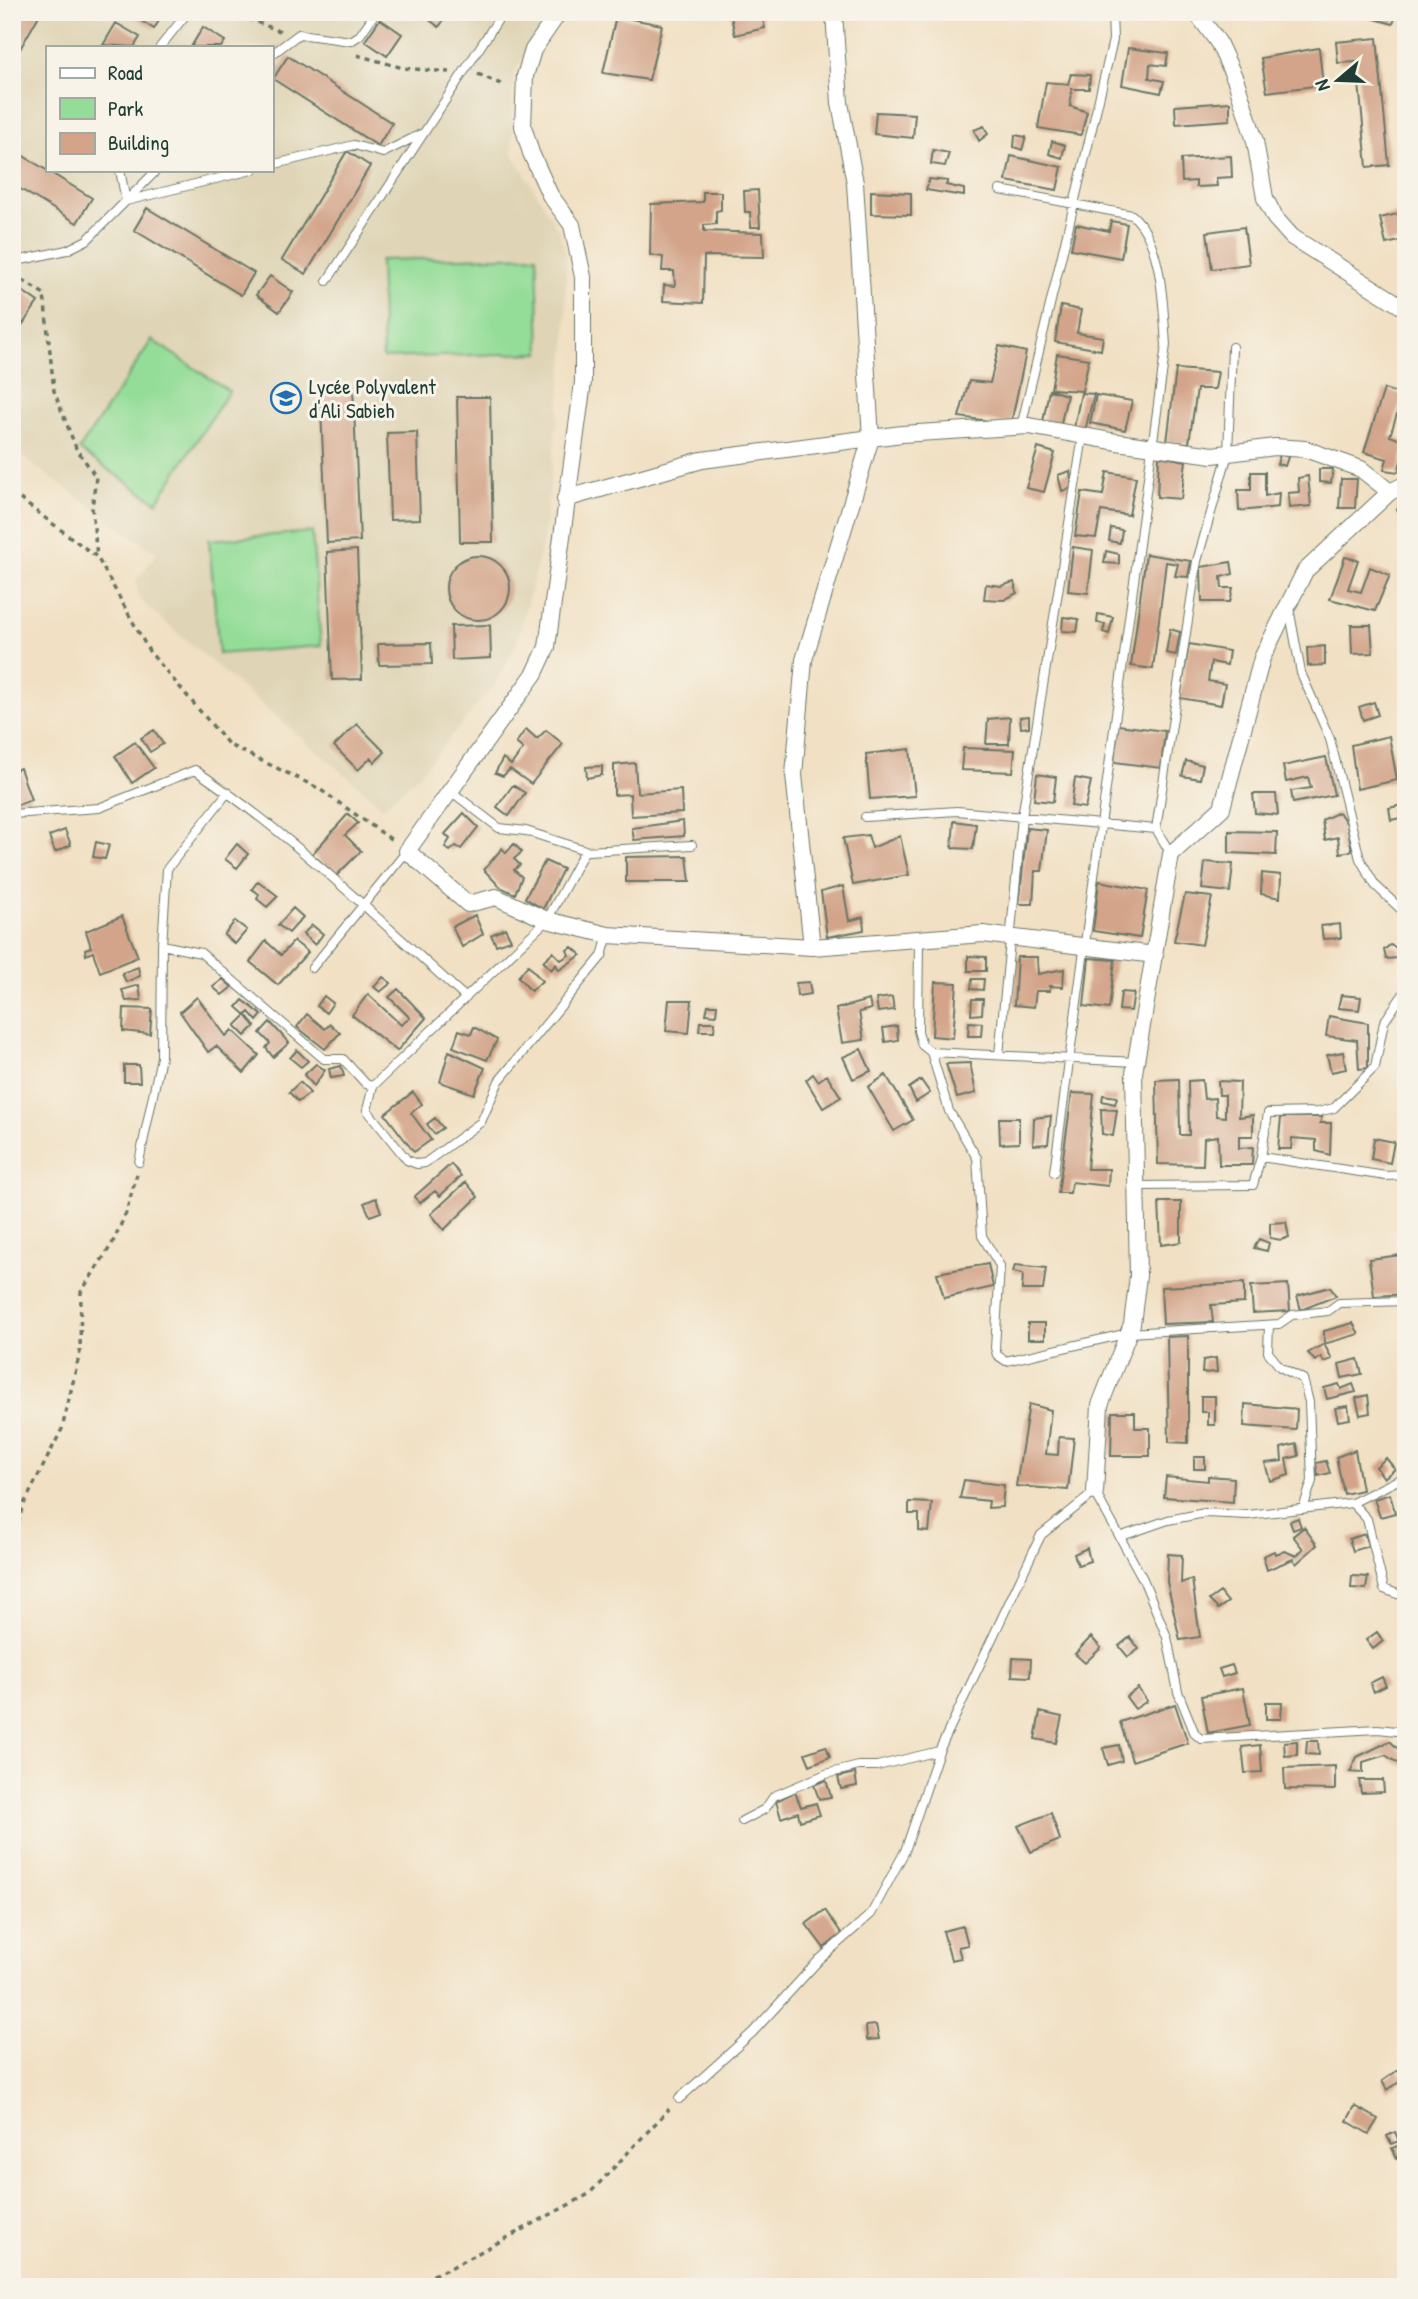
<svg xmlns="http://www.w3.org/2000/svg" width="1418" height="2299" font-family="'Patrick Hand',sans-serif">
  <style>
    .built { fill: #dfd4b5; fill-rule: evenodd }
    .green { fill: #94dd98; stroke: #5a8d66; stroke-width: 2 }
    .building { fill: #d3a489 }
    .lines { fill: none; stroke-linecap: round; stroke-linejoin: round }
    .service-casing { stroke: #687666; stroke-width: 10 }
    .minor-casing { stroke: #687666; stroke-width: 18 }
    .path { stroke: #687666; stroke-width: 3.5; stroke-dasharray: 5 5; stroke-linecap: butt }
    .service { stroke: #fff; stroke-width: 8 }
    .minor { stroke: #fff; stroke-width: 16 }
    .labels { text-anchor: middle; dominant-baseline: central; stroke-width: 6; stroke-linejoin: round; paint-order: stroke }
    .poi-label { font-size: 21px; fill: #1f3d34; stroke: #f7f3e8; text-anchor: start }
  </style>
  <rect width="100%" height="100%" fill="#f7f3e8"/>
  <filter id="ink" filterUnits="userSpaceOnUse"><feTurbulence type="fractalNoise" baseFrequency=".0143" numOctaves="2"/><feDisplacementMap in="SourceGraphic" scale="14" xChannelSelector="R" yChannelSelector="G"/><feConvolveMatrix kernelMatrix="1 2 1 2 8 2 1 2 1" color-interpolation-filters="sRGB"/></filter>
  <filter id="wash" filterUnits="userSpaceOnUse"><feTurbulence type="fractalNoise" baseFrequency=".00686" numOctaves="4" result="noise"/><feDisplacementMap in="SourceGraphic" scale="28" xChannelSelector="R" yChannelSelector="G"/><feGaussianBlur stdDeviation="1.57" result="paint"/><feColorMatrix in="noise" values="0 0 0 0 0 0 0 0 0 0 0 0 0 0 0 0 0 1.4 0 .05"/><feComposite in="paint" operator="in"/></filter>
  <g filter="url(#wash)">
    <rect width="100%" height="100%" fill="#f1e0c3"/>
    <path class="built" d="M12,12H552L514,73L512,152L559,231L566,256V346L543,543L515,646L495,684L421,772L383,807L146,606L138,595L136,581L157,553L12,450ZM47,47H271V170H47Z"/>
    <path class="green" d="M537,256L540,353L383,358L380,260Z
      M152,340L229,391L157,502L79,450Z
      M312,532L321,646L219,654L209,540Z"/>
    <g id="blocks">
      <path class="building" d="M12,12H41L12,63Z
        M128,12H164L154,29Z
        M419,12H449L439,27Z
        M730,12H761L765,28L735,35Z
        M1370,12H1397L1393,24L1368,17Z
        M616,16L662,25L649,80L603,73Z
        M380,19L402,34L387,56L365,41Z
        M116,23L140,37L134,47L103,45Z
        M203,27L225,41L221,47H191Z
        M1377,38L1389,165L1367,167L1357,62L1338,63L1336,42Z
        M1128,48L1168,53L1166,66L1150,64L1149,78L1164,81L1161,93L1122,85Z
        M1319,48L1323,85L1267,92L1261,58Z
        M288,56L392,123L378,146L273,79Z
        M1071,74L1090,75L1089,89H1072L1070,106L1087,112L1081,135L1038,128L1046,82L1068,84Z
        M1230,102V120L1176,124L1175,106Z
        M876,112L915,114L913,138L874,134Z
        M984,126L988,134L979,141L974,130Z
        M1015,135L1026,137L1022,150L1014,147Z
        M1052,141L1065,145L1062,158L1049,154Z
        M12,149L92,198L77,223L12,184Z
        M933,150L949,153L945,166L931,164Z
        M347,151L370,166L306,274L282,260Z
        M1011,156L1062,167L1057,190L1006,181Z
        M1231,156L1232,177L1216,178L1217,186L1196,187V181L1182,182L1181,159Z
        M929,179L948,181L946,185L964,189V196L926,190Z
        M758,190L760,227H751L750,212H745L744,191Z
        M871,191L911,193V215L871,214Z
        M703,192H721V210L716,211V224L704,225V231L763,233L764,257L704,256L703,303L663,301L664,285L675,286L674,271H662L663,257L650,255L651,204L703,202Z
        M147,208L254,273L241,295L134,230Z
        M1406,212V222L1400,223L1404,240L1386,244L1380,218Z
        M1111,221L1127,224L1121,258L1071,249L1076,224L1109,231Z
        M1244,227L1249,264L1212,269L1207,232Z
        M270,276L293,292L279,312L256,295Z
        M21,290L38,302L23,324L12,316V301Z
        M1061,306L1081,310L1077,333L1103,337L1101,350L1055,342Z
        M999,346L1026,352L1011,424L959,417L969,381L990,383Z
        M1057,354L1089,359L1082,391L1051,389Z
        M1176,369L1218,372L1215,389H1197L1189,443L1167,442Z
        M353,387L360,541L327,543L320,388Z
        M1384,389L1403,395L1390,436L1406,442L1398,472L1384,470L1387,459L1364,452Z
        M1049,390L1067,395L1060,428L1042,427Z
        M1081,393L1094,394L1085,431L1074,428Z
        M1096,395L1132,401L1125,430L1090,423Z
        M457,397H490L493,542H460Z
        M417,432L420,519L390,520L387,433Z
        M1038,448L1055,453L1044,492L1026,488Z
        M1280,454L1288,457L1285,466L1277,464Z
        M1159,456L1186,461L1181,499L1157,497Z
        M1319,469H1333L1331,483L1319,482Z
        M1070,471L1072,488L1062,491L1058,475Z
        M1107,472L1136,477L1129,515L1101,511L1096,538L1075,536L1082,492L1103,495Z
        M1251,472H1265V496L1279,493L1278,507L1239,511L1238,490H1251Z
        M1308,476L1311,506L1289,508L1288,493L1299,492L1298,478Z
        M1341,479H1357L1355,508H1339Z
        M1406,504V527L1397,509Z
        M1111,528L1122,530L1120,543L1109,541Z
        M1073,547L1093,550L1088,593L1068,591Z
        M357,550L362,679L332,680L327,552Z
        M1106,551L1119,554V564L1104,563Z
        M1146,554L1191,561L1188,577L1175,576L1178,564L1166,562L1153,669L1131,666Z
        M446 588a32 32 0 1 1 64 0a32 32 0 1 1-64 0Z
        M1345,557L1358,560L1348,589L1361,592L1370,567L1390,575L1375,611L1330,599Z
        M1231,562L1233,574L1221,577L1222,588H1233L1230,602H1202L1201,567Z
        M1014,582L1017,593L1004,600L984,599L986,584L1001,586Z
        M1098,614L1113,617L1109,634L1103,632L1105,624L1097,623Z
        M1063,617L1079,619L1077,632L1062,631Z
        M490,625L491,658L452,660L451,626Z
        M1351,625H1371L1373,653L1352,654Z
        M1170,629L1180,632L1176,655L1166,653Z
        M431,643L432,664L379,665L378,644Z
        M1189,644L1229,651L1227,665L1211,662L1208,681L1225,684L1221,705L1180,698Z
        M1325,646V665L1308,666L1307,648Z
        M1374,702L1378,715L1363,720L1359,707Z
        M1029,716V727L1021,728L1020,717Z
        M1010,717L1009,744H986L988,719Z
        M357,724L385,752L375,762L371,758L358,770L334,746Z
        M1118,725L1165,731L1161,768L1114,762Z
        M526,729L537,739L546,730L563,744L531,784L510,769L503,776L495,773L503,758L511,765L523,749L516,743Z
        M154,730L163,744L150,752L141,738Z
        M1389,736L1397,780L1357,789L1351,745Z
        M135,742L154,768L132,783L115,756Z
        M963,748L1015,750L1013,772L961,770Z
        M910,749L915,796L870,799L866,754Z
        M1326,757L1334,795L1293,803L1291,791L1311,788L1308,777L1286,782L1283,766Z
        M1186,761L1203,765L1200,779L1182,776Z
        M635,763L637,793L681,790L682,813L631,816L630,794L614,795V765Z
        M602,766V775L587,778L586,767Z
        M20,768L31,800L12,807V771Z
        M1037,774L1056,777L1053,802L1034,800Z
        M1075,778L1091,781L1085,808L1071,806Z
        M513,785L525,793L509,816L497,807Z
        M1253,794H1276L1278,815L1255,813Z
        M1402,805L1405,817L1391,820L1389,808Z
        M1339,812L1347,824L1352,851L1340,853L1338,837L1325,840L1322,820Z
        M464,813L478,827L461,849L456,846L450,851L445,847L450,839L445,834Z
        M348,814L358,823L345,835L361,851L336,876L312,854Z
        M683,821L684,836L634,840L632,828Z
        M954,821L976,824L973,849L952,848Z
        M1027,828L1047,830L1042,871H1035L1033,904H1019Z
        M65,830L71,845L55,852L49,836Z
        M1229,831L1277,832L1276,855L1229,853Z
        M868,835L872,848L900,836L909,875L853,885L843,838Z
        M96,842L109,845L105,859L93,857Z
        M237,844L248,854L237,868L225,859Z
        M514,844L522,852L514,859L520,865L514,870L522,877L515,894L500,887L484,870L502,848L506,853Z
        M687,856L690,882H626V857Z
        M545,861L563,869L543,909L525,898Z
        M1205,862L1233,864L1230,892L1202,889Z
        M1262,873L1281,875L1280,898L1261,894Z
        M258,881L278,896L267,907L257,899L259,894L252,889Z
        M1099,881L1148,890L1140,938L1093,931Z
        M843,886L849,921L863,917L864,930L827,937L821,892Z
        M1185,894L1212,897L1202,945L1174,941Z
        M293,908L303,917L289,933L278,925Z
        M475,915L483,934L462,947L452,927Z
        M122,916L138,957L100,972L93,952L86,955L85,949L91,947L86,931Z
        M235,921L247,930L235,944L224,935Z
        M1340,924L1341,938L1323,939L1321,926Z
        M312,925L323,934L315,945L303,934Z
        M505,928L511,940L496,945L491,935Z
        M266,941L281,955L294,941L308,952L278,985L250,962Z
        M1390,945L1400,949L1397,958L1386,959L1384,950Z
        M572,947L581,955L559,970L556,964L551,970L543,961L553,952L561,960L569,955L567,950Z
        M968,956L986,957V971H968Z
        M1017,957H1037L1038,974L1064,969L1063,987L1050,986V991H1036L1034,1007L1014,1005Z
        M1089,958L1115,960L1109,1009L1084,1006Z
        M528,965L542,981L531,991L518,977Z
        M138,967L140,976L126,982L122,973Z
        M383,977L391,983L380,992L374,987Z
        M223,979L232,987L222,995L213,987Z
        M972,979H984L983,990L971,989Z
        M809,982L811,994L797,996L796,983Z
        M935,982L957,983L953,1038L932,1036Z
        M139,985L141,1000L126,1001L122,990Z
        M398,989L426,1018L397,1051L352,1015L368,994L401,1025L410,1018L389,997Z
        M1121,992L1134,993L1131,1011L1119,1010Z
        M1341,995L1361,997L1359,1010L1338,1008Z
        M324,996L333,1003L326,1013L317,1006Z
        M197,997L226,1036L232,1030L259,1055L244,1073L216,1046L208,1052L180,1012Z
        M892,997L894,1010L878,1012L876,999Z
        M972,999H983L982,1014L971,1015Z
        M243,1000L262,1015L257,1021L249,1012L246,1015L255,1026L245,1036L235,1026L246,1015L237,1007Z
        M669,1000H692L689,1033L666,1031Z
        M869,1000L871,1009L859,1012L864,1040L842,1043L836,1009Z
        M708,1005H717L716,1015L706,1014Z
        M124,1008L152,1009L150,1034L123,1031Z
        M307,1014L325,1029L330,1024L340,1033L325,1049L297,1027Z
        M1329,1016L1368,1023V1068L1359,1069L1357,1040L1326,1036Z
        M270,1022L289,1043L273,1057L266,1048L270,1043L260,1033Z
        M700,1022H715L714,1031H699Z
        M969,1022L982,1023L981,1036H968Z
        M897,1026L898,1040L885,1042L883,1028Z
        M474,1027L497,1040L487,1060L453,1047L459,1030L471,1034Z
        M861,1049L871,1071L853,1079L843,1057Z
        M297,1050L308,1061L301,1067L290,1058Z
        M449,1051L485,1068L474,1094L440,1082Z
        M1343,1052L1346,1069L1331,1072L1327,1055Z
        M970,1063L976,1093L957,1098L946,1064Z
        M316,1064L325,1070L314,1086L304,1075Z
        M124,1065H139L140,1082H124Z
        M341,1066L344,1076L331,1078L329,1069Z
        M813,1074L818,1081L827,1075L841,1097L823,1108L806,1080Z
        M886,1075L913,1120L894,1131L868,1087Z
        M1179,1079L1180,1135H1189L1188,1081L1202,1080L1204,1099L1215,1098L1216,1116L1225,1117V1095H1219L1218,1081L1240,1082L1239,1117L1253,1115V1136H1239V1148L1253,1147L1252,1165H1219L1218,1136L1204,1138L1203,1165L1158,1164L1156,1080Z
        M921,1080L930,1093L916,1102L909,1088Z
        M300,1082L310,1093L298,1102L289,1092Z
        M413,1092L422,1104L411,1113L431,1140L414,1152L385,1114Z
        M1072,1093L1094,1094L1087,1169H1109L1108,1186L1072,1182L1070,1193H1058Z
        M1103,1095L1117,1097L1115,1104L1102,1101Z
        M1101,1109L1117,1110L1113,1136L1102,1134Z
        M1051,1116L1048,1144L1033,1145L1034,1118Z
        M1281,1117H1322L1320,1123H1331L1330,1155L1316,1151V1140L1292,1138L1291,1149H1278Z
        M435,1118L443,1128L434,1134L427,1124Z
        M999,1118H1019V1143L1000,1144Z
        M1374,1138L1394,1142L1390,1163L1371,1159Z
        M451,1164L461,1176L440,1196L435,1191L420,1203L414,1197Z
        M466,1182L478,1197L444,1230L431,1214Z
        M1403,1183H1406V1233L1403,1234Z
        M376,1198L381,1212L370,1216L364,1203Z
        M1159,1202H1181V1242L1161,1245Z
        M1286,1222L1289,1237L1281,1240L1270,1238V1223Z
        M1259,1239L1269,1243L1267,1251L1254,1248Z
        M1402,1248H1406V1261H1400L1399,1279H1406V1294L1374,1296L1369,1259L1401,1255Z
        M988,1264L993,1287L944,1298L937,1273Z
        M1015,1265L1046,1268L1043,1290H1022L1023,1274L1013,1272Z
        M1244,1283V1303L1211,1305L1213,1322L1163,1324L1161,1287Z
        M1288,1284L1290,1311L1253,1313L1251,1286Z
        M1330,1287L1336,1296L1301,1310L1297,1296Z
        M1028,1323H1045V1339H1028Z
        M1353,1323L1359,1334L1324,1344V1331Z
        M1188,1336V1443L1169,1442L1167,1337Z
        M1324,1344L1332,1359L1324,1362L1321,1357L1315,1361L1308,1353Z
        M1216,1358L1217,1372L1202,1373L1203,1360Z
        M1358,1359L1362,1374L1342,1378L1339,1364Z
        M1339,1384L1341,1389L1353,1384L1356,1392L1327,1399L1324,1388Z
        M1368,1395L1370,1413L1360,1415L1356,1398Z
        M1201,1396H1215V1425H1208V1412H1201Z
        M1029,1404L1051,1410L1046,1454L1058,1455L1059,1437L1074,1438L1068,1490L1016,1486Z
        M1245,1404L1297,1409L1296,1430L1244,1426Z
        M1348,1406L1350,1419L1338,1421L1335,1408Z
        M1112,1412H1135V1428H1150V1456H1111Z
        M1297,1444L1299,1456L1286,1459L1289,1475L1270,1481L1265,1463L1282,1461L1281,1448Z
        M1355,1450L1362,1490L1344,1494L1336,1457Z
        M1194,1457H1205V1469H1194Z
        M1386,1458L1395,1469L1384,1478L1376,1467Z
        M1326,1461L1330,1473L1318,1476L1316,1463Z
        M1208,1476L1234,1478L1233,1502L1164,1497L1166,1477L1208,1481Z
        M964,1480L1004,1485L1002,1507L988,1508L989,1501L960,1498Z
        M1390,1494L1395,1513L1380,1517L1374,1499Z
        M909,1502L932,1503L929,1532L919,1531V1514H909Z
        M1298,1518L1301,1527L1293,1530L1290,1521Z
        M1304,1527L1317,1545L1296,1564L1293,1559L1267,1570L1263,1556L1274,1551L1275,1554L1285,1551L1296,1556L1303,1549L1293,1536Z
        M1365,1534L1368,1546L1353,1551L1349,1539Z
        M1087,1548L1090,1561L1078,1565L1074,1554Z
        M1168,1554L1182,1555L1181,1583L1192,1579L1200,1637L1180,1640L1167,1582Z
        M1352,1576L1368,1577L1366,1589L1351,1588Z
        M1220,1592L1228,1602L1218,1609L1209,1600Z
        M1377,1632L1383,1641L1373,1649L1366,1640Z
        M1091,1637L1101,1648L1085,1663L1075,1654Z
        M1130,1637L1139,1649L1128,1657L1119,1646Z
        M1013,1658L1031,1659L1030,1677L1012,1676Z
        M1232,1665L1235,1673L1222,1677L1219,1669Z
        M1382,1677L1386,1686L1374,1692L1370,1683Z
        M1138,1688L1147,1701L1135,1709L1126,1697Z
        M1243,1688L1250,1725L1208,1733L1201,1696Z
        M1266,1702H1282L1281,1719H1266Z
        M1175,1704L1188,1743L1132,1761L1120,1722Z
        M1040,1712L1062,1717L1056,1743L1035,1739Z
        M1297,1741V1755L1285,1756L1284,1742Z
        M1307,1741H1318L1319,1755L1306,1754Z
        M1390,1741L1406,1757V1768L1385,1755L1363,1762V1773L1350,1772L1357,1757Z
        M1119,1745L1122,1761L1108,1765L1103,1748Z
        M1260,1745L1262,1772L1245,1773L1242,1747Z
        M826,1746L830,1757L810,1765L805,1753Z
        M1335,1766V1790L1285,1789L1284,1768Z
        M855,1773L857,1786L841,1789L838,1777Z
        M826,1780L831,1797L819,1799L814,1785Z
        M1359,1780H1383L1384,1792L1361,1793Z
        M795,1792L801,1807L816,1803L820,1815L800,1821L798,1812L781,1818L776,1801Z
        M1051,1813L1060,1840L1031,1852L1018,1826Z
        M825,1910L842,1934L824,1948L806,1924Z
        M963,1926L968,1945L958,1947L961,1958L951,1960L943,1931Z
        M876,2025L879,2039L867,2040L866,2026Z
        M1398,2070L1404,2079L1387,2090L1382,2081Z
        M1355,2106L1378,2119L1369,2134L1347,2121Z
        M1395,2132L1399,2141L1391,2144L1387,2136Z
        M1403,2144L1406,2154L1397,2158L1392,2148Z"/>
    </g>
  </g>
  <g filter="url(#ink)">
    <use href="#blocks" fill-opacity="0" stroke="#687666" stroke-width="2"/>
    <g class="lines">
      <g class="service-casing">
        <path id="service" d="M160,47L188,12
          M271,55L299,34L351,41L360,35L376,12
          M271,165L354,145L383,153L421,134
          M120,170L126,201L252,170
          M1000,190L1132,215C1163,241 1163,307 1166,345L1054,1172
          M12,262L67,250L87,240L157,170
          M327,281L503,12
          M1021,427L1113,40L1112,12
          M1289,608L1301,673L1330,739L1360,859L1375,885L1406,914
          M452,792L499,828L526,831L588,851L692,845
          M12,814L99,808L195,770C292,835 379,920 466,998
          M865,817L957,811L1156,829
          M1171,854L1156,829L1197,561L1228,454L1232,347
          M919,939L918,1031L922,1045L931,1052L1136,1062
          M162,945L201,953L324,1059H343L366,1084L373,1086L547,920L585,850
          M312,968L407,851
          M931,1052L949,1111L977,1158L982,1236L1000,1266L995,1348L997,1355L1006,1361L1129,1333L1279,1324L1292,1315L1328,1311L1339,1303L1406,1301
          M999,1055L1022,817L1083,436
          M373,1086L367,1110L407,1160L417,1164L425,1163L481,1122L499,1081L602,956L608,935
          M1261,1157L1268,1113L1318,1112L1334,1108L1375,1067L1384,1022L1406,990
          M139,1162L161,1057L162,945L167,869L228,792
          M1136,1186L1253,1185L1261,1157L1386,1176L1406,1175
          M1269,1325L1268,1352L1280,1367L1303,1379L1309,1402L1312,1481L1303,1509
          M1352,1503L1367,1519L1384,1589L1406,1597
          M1122,1536L1168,1520L1205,1513L1248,1515L1352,1503L1406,1476
          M742,1821L765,1809L774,1796L826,1774L859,1766H877L939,1751
          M679,2099L753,2032L819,1960L871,1914L905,1851L939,1751L1041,1535L1095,1492L1143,1579L1167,1637L1178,1692L1195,1734L1201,1739L1378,1729L1406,1732"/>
      </g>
      <g class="minor-casing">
        <path id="minor" d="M559,12L533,50L525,76L523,126L531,153L550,195L572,225L583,277V382L547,647L535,673L407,851L468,904L496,897L547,920L608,935L812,947L983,934L1155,955
          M1196,12L1218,42L1236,81L1255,141L1265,198L1275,218L1292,237L1406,309
          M565,499L702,460L902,434L1029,426L1117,442L1213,455L1275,447L1305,449L1361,469L1390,492
          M812,947L794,775L804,660L871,438L855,183L840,103L834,12
          M1095,1492L1100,1405L1132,1324L1138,1276L1134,1073L1171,854L1222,808L1262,658L1305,571L1390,492L1406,484"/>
      </g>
      <path class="path" d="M229,12L280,31
        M357,55L403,68L449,72
        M478,74L505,86
        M14,275L44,294L54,391L76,448L96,477L92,508L97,557
        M12,493L97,557L149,651L229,745L318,788L392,840
        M12,1542L24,1504L62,1429L80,1352L81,1292L112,1244L126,1213L137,1174
        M405,2287L452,2267L589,2194L669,2109"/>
      <use href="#service" class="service"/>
      <use href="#minor" class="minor"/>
    </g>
  </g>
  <defs>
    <g id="school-ring" transform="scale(1.575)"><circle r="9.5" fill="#f7f3e8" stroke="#1f6fb2" stroke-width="1.5"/><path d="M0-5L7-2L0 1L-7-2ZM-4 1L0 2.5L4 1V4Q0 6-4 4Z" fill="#1f6fb2"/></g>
  </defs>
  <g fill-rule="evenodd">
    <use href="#school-ring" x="286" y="398"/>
  </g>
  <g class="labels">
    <g class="poi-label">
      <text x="309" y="386">Lycée Polyvalent<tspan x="309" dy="24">d'Ali Sabieh</tspan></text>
    </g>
  </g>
  <rect width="1418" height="2299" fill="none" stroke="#f7f3e8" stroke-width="42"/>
  <rect x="46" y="46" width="228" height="126" fill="#f7f3e8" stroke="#a1aaa0" stroke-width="2"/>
  <rect x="60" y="68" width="35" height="10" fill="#ffffff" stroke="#a1aaa0" stroke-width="2"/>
  <text x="108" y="80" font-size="21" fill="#1f3d34">Road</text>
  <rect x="60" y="98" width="35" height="21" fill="#94dd98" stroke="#a1aaa0" stroke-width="2"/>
  <text x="108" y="116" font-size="21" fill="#1f3d34">Park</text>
  <rect x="60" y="133" width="35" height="21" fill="#d3a489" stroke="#a1aaa0" stroke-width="2"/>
  <text x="108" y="150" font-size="21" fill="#1f3d34">Building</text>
  <g transform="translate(1338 80) rotate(251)" stroke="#f7f3e8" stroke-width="5" paint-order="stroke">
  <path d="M0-5L12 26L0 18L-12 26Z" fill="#1f3d34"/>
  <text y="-10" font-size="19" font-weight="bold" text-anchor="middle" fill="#1f3d34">N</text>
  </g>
</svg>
